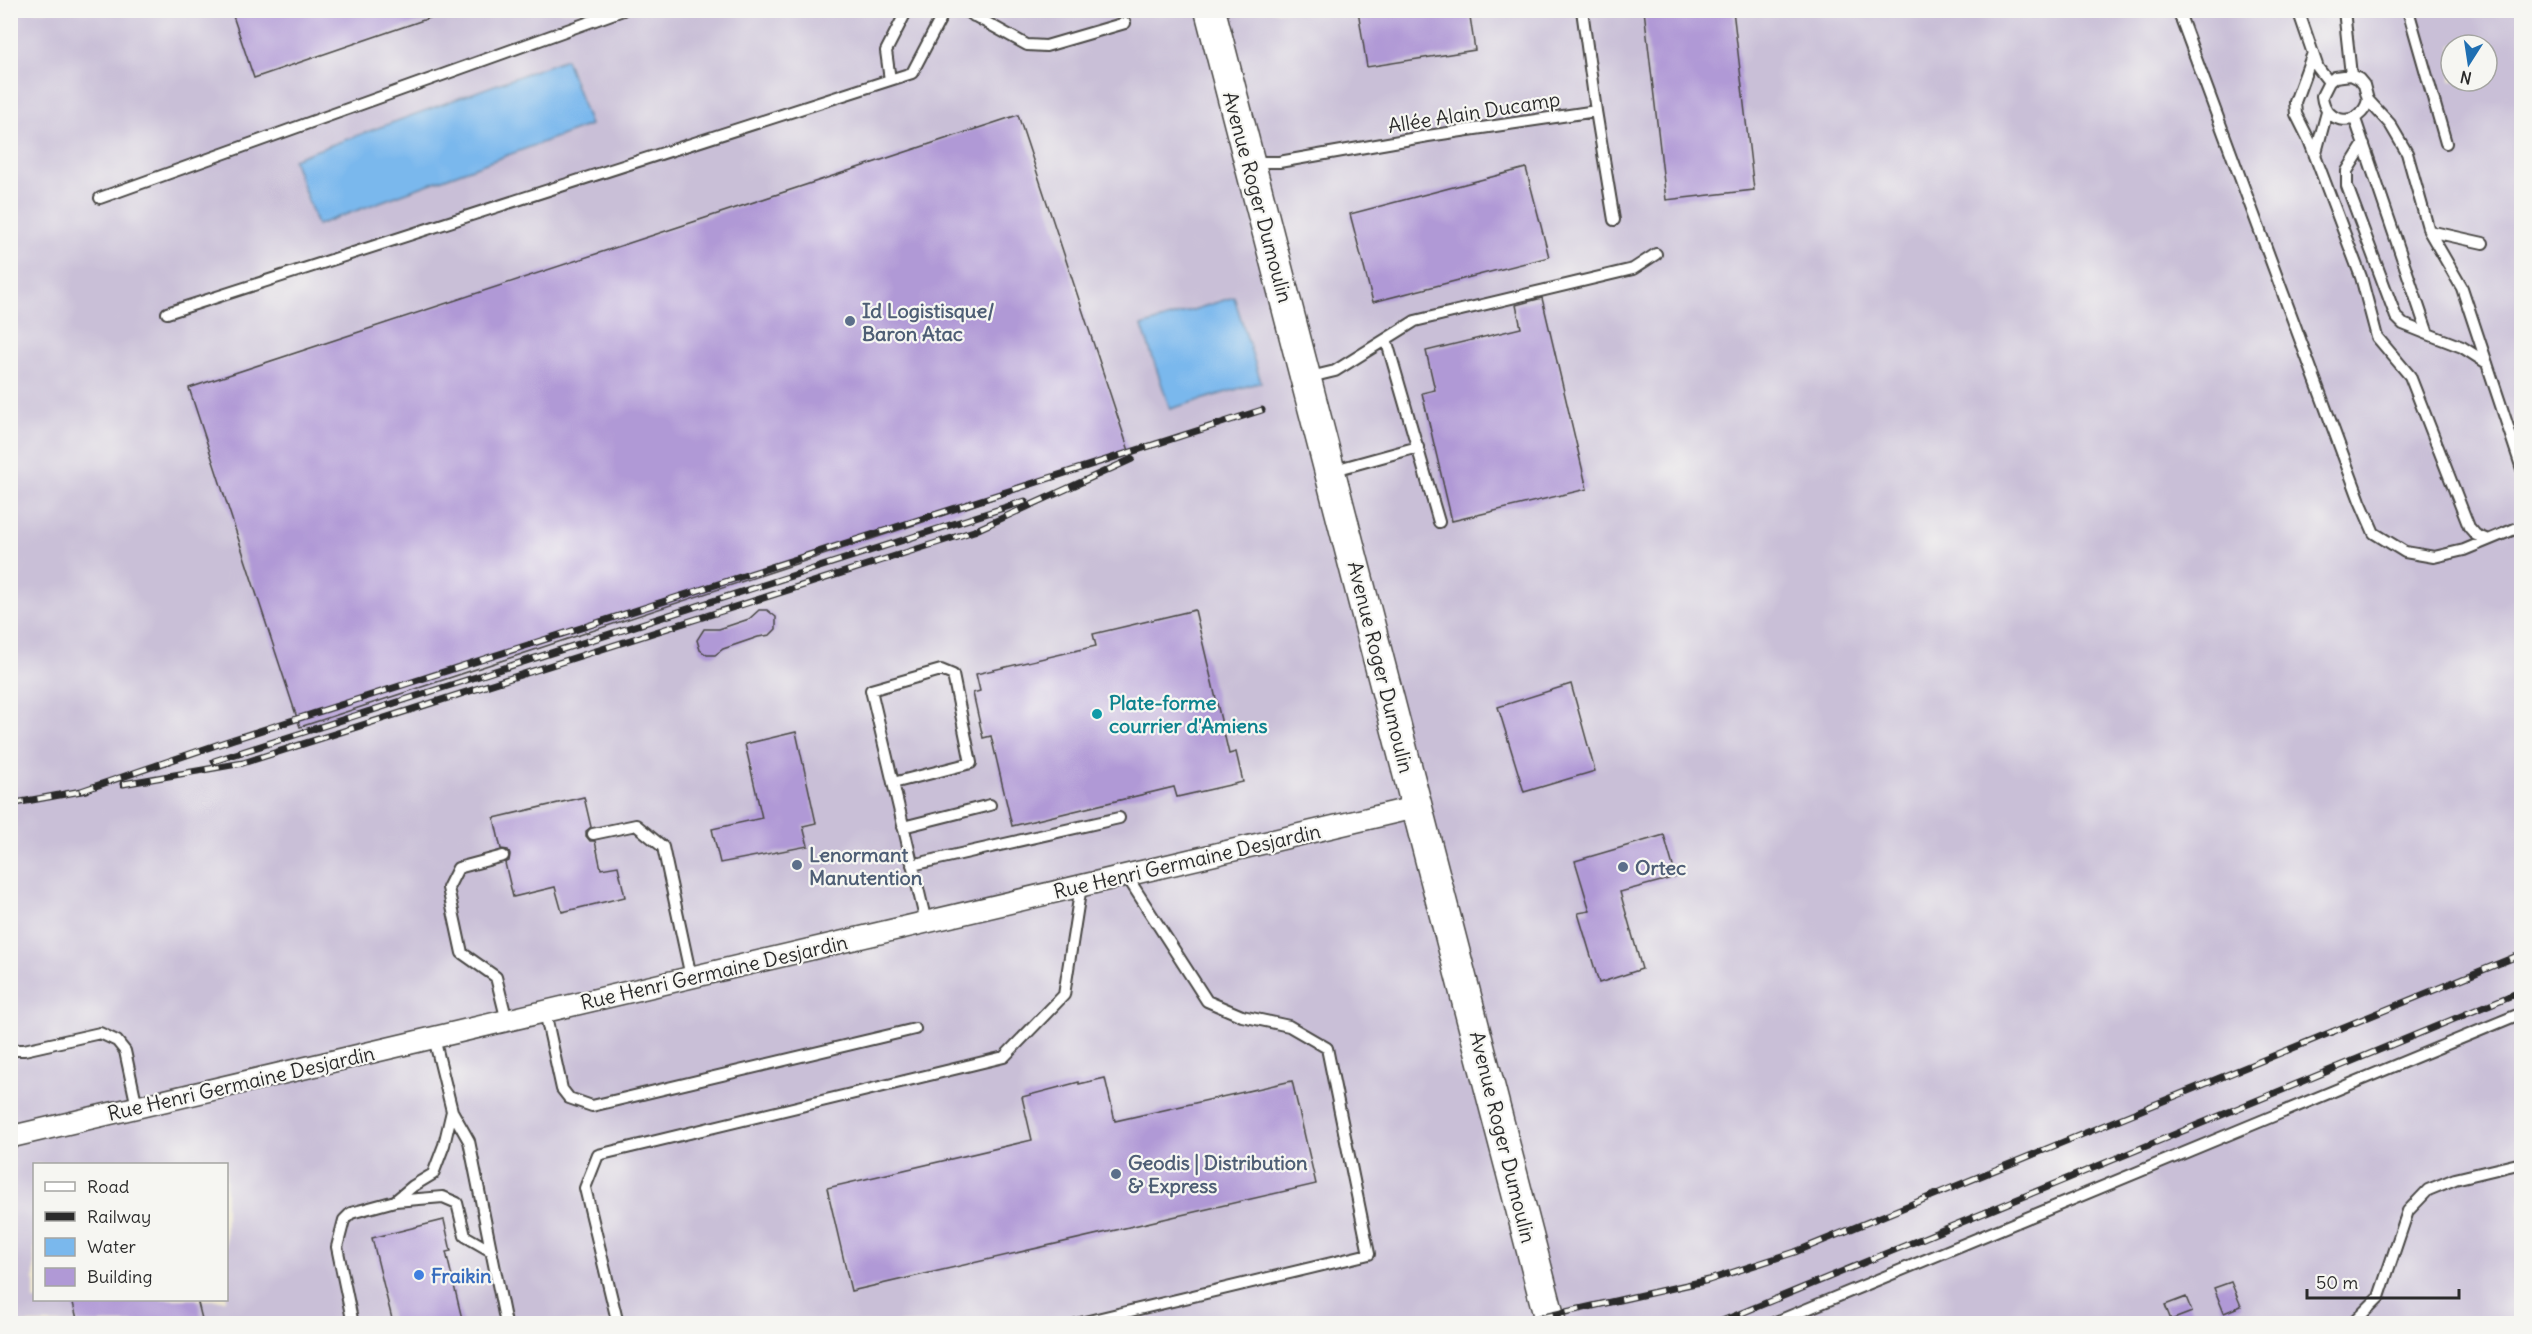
<svg xmlns="http://www.w3.org/2000/svg" width="2532" height="1334" font-family="Delius,sans-serif">
  <style>
    .industrial { fill: #c9bfd7; fill-rule: evenodd }
    .water { fill: #7ab8ed; stroke: #52728c; stroke-width: 1.5 }
    .building { fill: #b099d6 }
    .lines { fill: none; stroke-linecap: round; stroke-linejoin: round }
    .service-casing { stroke: #484744; stroke-width: 14 }
    .minor-casing { stroke: #484744; stroke-width: 24 }
    .secondary-casing { stroke: #484744; stroke-width: 33 }
    .service { stroke: #fff; stroke-width: 10 }
    .minor { stroke: #fff; stroke-width: 21 }
    .secondary { stroke: #fff; stroke-width: 30 }
    .rail-casing { stroke: #2b2b2b; stroke-width: 7 }
    .rail { stroke: #f6f6f2; stroke-width: 4.5; stroke-dasharray: 14; stroke-linecap: butt }
    .service-dot { fill: #5c6f8a; stroke: #f6f6f2; stroke-width: 2 }
    .culture-dot { fill: #0f9aa8; stroke: #f6f6f2; stroke-width: 2 }
    .shop-dot { fill: #3f7fe0; stroke: #f6f6f2; stroke-width: 2 }
    .labels { text-anchor: middle; dominant-baseline: central; stroke-width: 4.5; stroke-linejoin: round; paint-order: stroke }
    .street-label { font-size: 20px; fill: #2b2b2b; stroke: #f6f6f2 }
    .service-label { font-size: 20px; font-weight: bold; fill: #4e5e75; stroke: #f6f6f2; text-anchor: start }
    .culture-label { font-size: 20px; font-weight: bold; fill: #0d838f; stroke: #f6f6f2; text-anchor: start }
    .shop-label { font-size: 20px; font-weight: bold; fill: #366cbe; stroke: #f6f6f2; text-anchor: start }
  </style>
  <rect width="100%" height="100%" fill="#f6f6f2"/>
  <filter id="ink" filterUnits="userSpaceOnUse"><feTurbulence type="fractalNoise" baseFrequency=".0167" numOctaves="2"/><feDisplacementMap in="SourceGraphic" scale="12" xChannelSelector="R" yChannelSelector="G"/><feConvolveMatrix kernelMatrix="1 2 1 2 8 2 1 2 1" color-interpolation-filters="sRGB"/></filter>
  <filter id="wash" filterUnits="userSpaceOnUse"><feTurbulence type="fractalNoise" baseFrequency=".008" numOctaves="4" result="noise"/><feDisplacementMap in="SourceGraphic" scale="24" xChannelSelector="R" yChannelSelector="G"/><feGaussianBlur stdDeviation="1.35" result="paint"/><feColorMatrix in="noise" values="0 0 0 0 0 0 0 0 0 0 0 0 0 0 0 0 0 1.4 0 .05"/><feComposite in="paint" operator="in"/></filter>
  <g filter="url(#wash)">
    <rect width="100%" height="100%" fill="#eee7cf"/>
    <path class="industrial" d="M11,11H2521V1323H11ZM2451,45H2487V81H2451ZM34,1164H226V1300H34Z"/>
    <path class="water" d="M566,59L590,125L317,225L293,159Z
      M1234,297L1261,382L1170,409L1142,326Z"/>
    <g id="blocks">
      <path class="building" d="M231,10H443L444,13L254,78Z
        M1358,10H1469L1475,50L1367,67Z
        M1644,10H1733L1754,190L1666,200Z
        M1018,115L1130,454L300,727L189,388Z
        M1526,168L1549,257L1373,302L1350,214Z
        M1542,298L1587,489L1452,521L1422,393L1435,390L1426,351L1521,328L1516,305Z
        M759,610H767L776,617V629L770,635L758,637L723,649L715,655H707L700,650L697,640L704,629H719L749,619Z
        M1195,610L1229,754L1236,752L1243,782L1177,797L1174,787L1012,826L991,736L983,738L973,693L980,691L976,674L1096,646L1093,634Z
        M1571,684L1595,771L1524,792L1498,707Z
        M796,732L816,823L803,826L808,846L720,863L712,829L762,818L745,744Z
        M584,797L591,827L586,831V836L590,841H595L601,869L618,866L625,897L562,912L555,887L513,897L505,863L509,861L510,855L508,850L501,849L494,818Z
        M1664,835L1676,877L1620,892L1642,969L1599,983L1578,913L1590,911L1575,861Z
        M1105,1078L1115,1121L1292,1081L1316,1184L851,1291L827,1188L1032,1140L1022,1097L1079,1082V1084Z
        M444,1220L451,1251L446,1252L463,1323H393L372,1238Z
        M2231,1282L2241,1306L2224,1313L2214,1288Z
        M2186,1297L2192,1312L2171,1320L2165,1305Z
        M72,1299H197L203,1323H78Z"/>
    </g>
  </g>
  <g filter="url(#ink)">
    <use href="#blocks" fill-opacity="0" stroke="#484744" stroke-width="1.5"/>
    <g class="lines">
      <g class="service-casing">
        <path id="service" d="M907,10L886,51L890,80L912,73L945,10
          M964,10L1027,45L1046,46L1125,23
          M1582,10L1596,111
          M2178,10L2360,501L2374,533L2405,552L2434,557L2464,550L2522,526
          M2298,10L2318,68L2329,82
          M2344,10L2351,75
          M2408,10L2446,143
          M974,16L991,10
          M2313,53L2295,102L2296,114L2309,140L2361,277L2377,337L2410,376L2469,527L2476,535L2488,540
          M2368,100C2361,128 2325,126 2322,96L2329,82L2335,77L2351,75L2359,79L2364,85L2368,100L2390,124L2407,153L2429,231L2462,288L2522,469
          M2355,119L2428,334L2462,347L2487,363
          M2364,144L2347,171V186L2396,317L2403,324L2428,334
          M2315,156L2327,112
          M1252,162H1279L1428,136L1596,111L1614,220
          M100,198L623,10
          M2429,231L2483,243
          M167,313L890,80
          M1386,339L1439,522
          M1306,378L1335,371L1415,321L1633,269L1656,254
          M1331,471L1418,447
          M893,783L971,763L953,675L941,670L871,690L926,922
          M903,827L990,805
          M593,834L636,825L663,847L691,977
          M503,856L458,868L448,888L462,953L496,977L507,1021
          M912,865L1119,818
          M545,1012L562,1089L569,1098L592,1106L915,1029
          M434,1038L452,1111L469,1141L506,1324
          M10,1050H24L100,1033L117,1041L125,1051L137,1107
          M395,1201L443,1197L457,1203L465,1236L491,1251
          M353,1324L337,1247L344,1220L351,1213L395,1201L413,1186L433,1174L444,1145L452,1111
          M618,1324L585,1188L598,1155L1004,1057L1064,995L1081,886
          M1076,1324L1369,1254L1327,1048L1289,1026L1242,1016L1207,1001L1126,875
          M1771,1324L2522,1013
          M2352,1324L2379,1297L2408,1211L2428,1190L2455,1179L2522,1163"/>
      </g>
      <g class="minor-casing">
        <path id="minor" d="M10,1137L1417,807"/>
      </g>
      <g class="secondary-casing">
        <path id="secondary" d="M1210,10L1551,1324"/>
      </g>
      <use href="#service" class="service"/>
      <use href="#minor" class="minor"/>
      <use href="#secondary" class="secondary"/>
      <g class="rail-casing">
        <path id="rail" d="M214,761L1025,501
          M123,784L243,763L974,531L1132,459
          M81,791L234,739L1262,410
          M10,804L87,790
          M1512,1324L1709,1280L1795,1252L2522,954
          M1715,1324L2522,991"/>
      </g>
      <use href="#rail" class="rail"/>
    </g>
  </g>
  <g class="service-dot">
    <circle cx="850" cy="321" r="6"/>
    <circle cx="797" cy="865" r="6"/>
    <circle cx="1623" cy="867" r="6"/>
    <circle cx="1116" cy="1174" r="6"/>
  </g>
  <circle class="culture-dot" cx="1097" cy="714" r="6"/>
  <circle class="shop-dot" cx="419" cy="1275" r="6"/>
  <g class="labels">
    <g class="street-label">
      <text transform="translate(1474 112) rotate(-9)">Allée Alain Ducamp</text>
      <text transform="translate(1258 197) rotate(75)">Avenue Roger Dumoulin</text>
      <text transform="translate(1381 667) rotate(76)">Avenue Roger Dumoulin</text>
      <text transform="translate(1187 861) rotate(-13)">Rue Henri Germaine Desjardin</text>
      <text transform="translate(714 972) rotate(-13)">Rue Henri Germaine Desjardin</text>
      <text transform="translate(241 1083) rotate(-13)">Rue Henri Germaine Desjardin</text>
      <text transform="translate(1503 1137) rotate(76)">Avenue Roger Dumoulin</text>
    </g>
    <g class="service-label">
      <text x="862" y="310">Id Logistisque/<tspan x="862" dy="23">Baron Atac</tspan></text>
      <text x="809" y="854">Lenormant<tspan x="809" dy="23">Manutention</tspan></text>
      <text x="1635" y="867">Ortec</text>
      <text x="1128" y="1162">Geodis | Distribution<tspan x="1128" dy="23">&amp; Express</tspan></text>
    </g>
    <g class="culture-label">
      <text x="1109" y="702">Plate-forme<tspan x="1109" dy="23">courrier d'Amiens</tspan></text>
    </g>
    <g class="shop-label">
      <text x="431" y="1275">Fraikin</text>
    </g>
  </g>
  <rect width="2532" height="1334" fill="none" stroke="#f6f6f2" stroke-width="36"/>
  <rect x="33" y="1163" width="195" height="138" fill="#f6f6f2" stroke="#a5a5a2" stroke-width="1.5"/>
  <rect x="45" y="1182" width="30" height="9" fill="#ffffff" stroke="#a5a5a2" stroke-width="1.5"/>
  <text x="87" y="1193" font-size="18" fill="#2b2b2b">Road</text>
  <rect x="45" y="1212" width="30" height="9" fill="#2b2b2b" stroke="#a5a5a2" stroke-width="1.5"/>
  <text x="87" y="1223" font-size="18" fill="#2b2b2b">Railway</text>
  <rect x="45" y="1238" width="30" height="18" fill="#7ab8ed" stroke="#a5a5a2" stroke-width="1.5"/>
  <text x="87" y="1253" font-size="18" fill="#2b2b2b">Water</text>
  <rect x="45" y="1268" width="30" height="18" fill="#b099d6" stroke="#a5a5a2" stroke-width="1.5"/>
  <text x="87" y="1283" font-size="18" fill="#2b2b2b">Building</text>
  <g transform="translate(2469 63) rotate(192)"><circle r="28" fill="#f6f6f2" stroke="#a5a5a2" stroke-width="1.5"/>
  <path d="M0-4.5L10 22L0 15L-10 22Z" fill="#1f6fb2"/>
  <text y="-9" font-size="16" font-weight="bold" text-anchor="middle" fill="#2b2b2b">N</text>
  </g>
  <path d="M2307 1289v9h152v-9" fill="none" stroke="#2b2b2b" stroke-width="3"/>
  <text x="2316" y="1289" font-size="18" fill="#2b2b2b" stroke="#f6f6f2" stroke-width="4.5" paint-order="stroke">50 m</text>
</svg>
